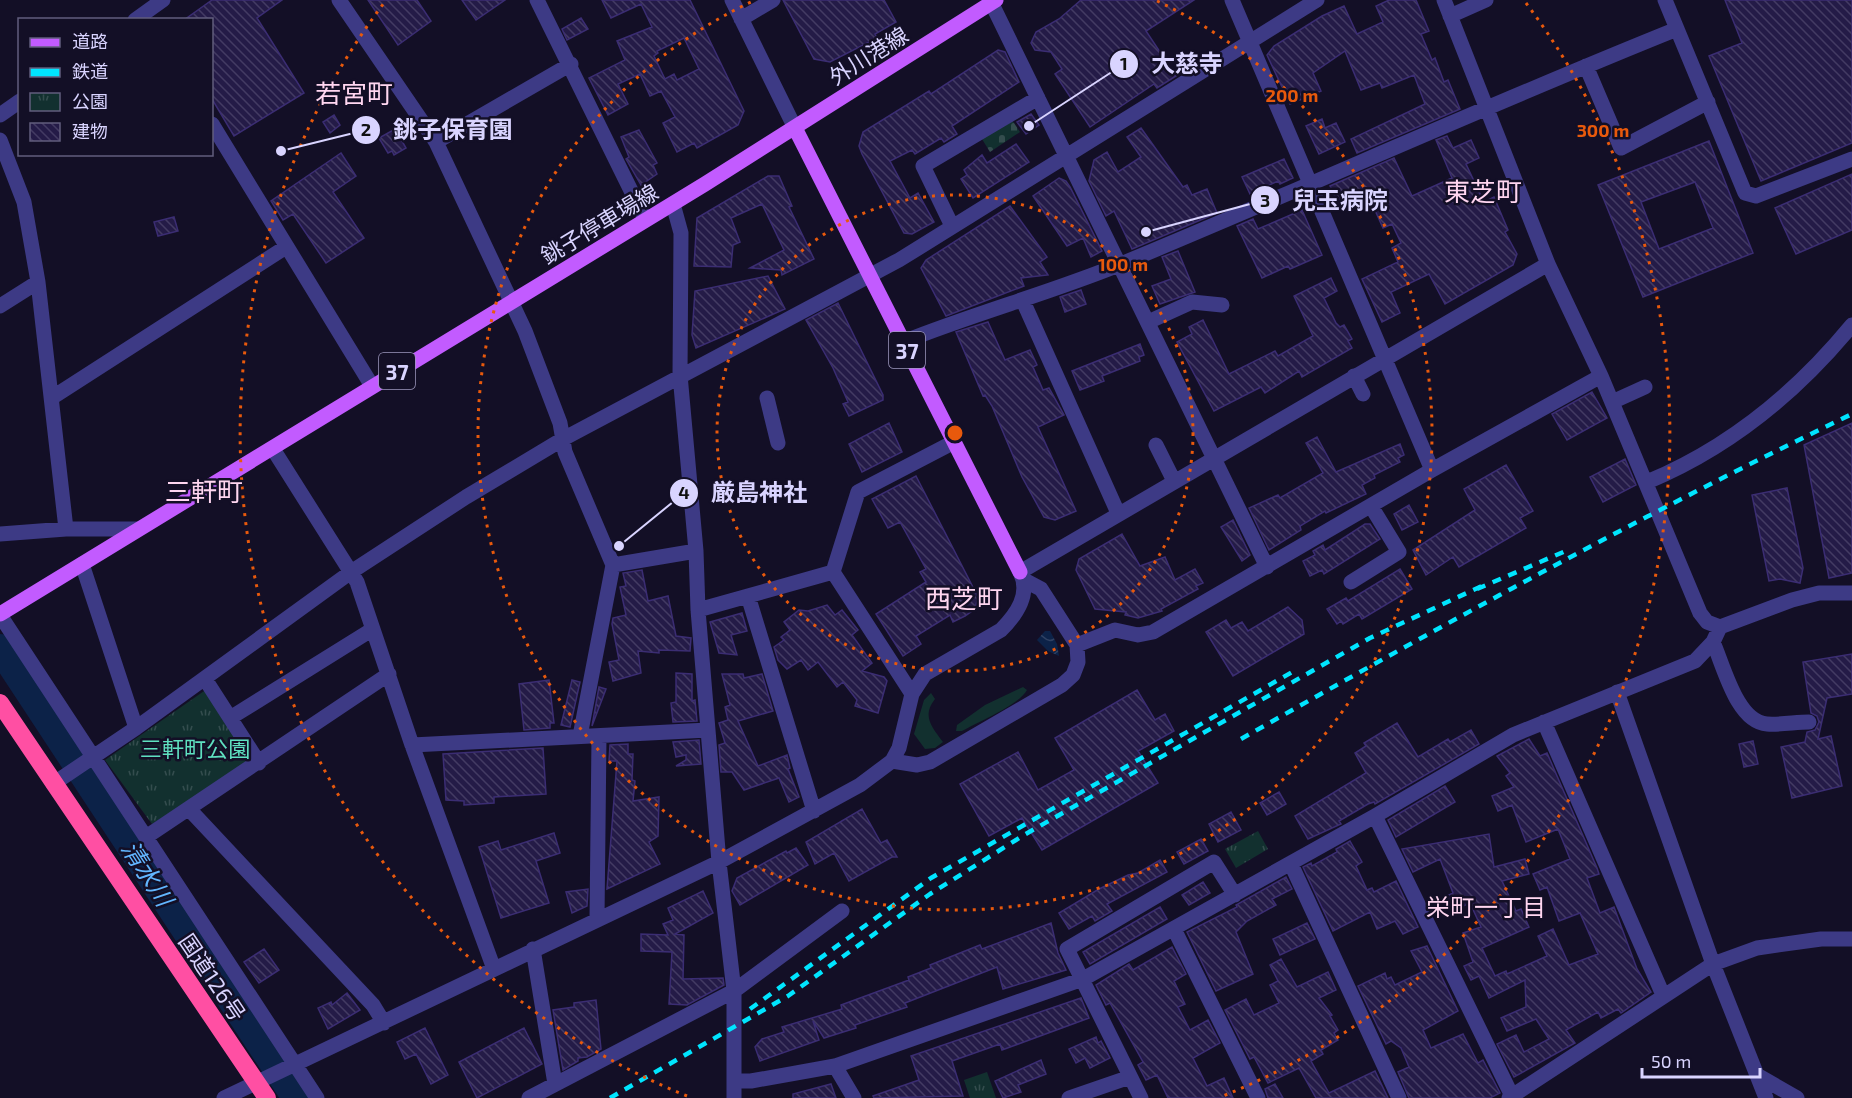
<svg xmlns="http://www.w3.org/2000/svg" width="1852" height="1098" font-family="'Exo 2','Noto Sans JP',sans-serif">
  <style>
    .cemetery { fill: url(#cemetery-stones) }
    .park { fill: url(#park-tufts) }
    .garden { fill: #12302f }
    .water { fill: url(#water-waves) }
    .lines { fill: none; stroke-linecap: round; stroke-linejoin: round }
    .river { stroke: #0c2248; stroke-width: 28 }
    .building { fill: url(#building-back-hatch); stroke: #3b2d73; stroke-width: 1.5; fill-rule: evenodd }
    .minor { stroke: #3d3a85; stroke-width: 15 }
    .major { stroke: #c25bff; stroke-width: 15 }
    .highway { stroke: #ff4fa3; stroke-width: 18 }
    .rail { stroke: #00e5ff; stroke-width: 4.5; stroke-dasharray: 9 8; stroke-linecap: butt }
    .ring { fill: none; stroke: #e8590c; stroke-width: 3; stroke-dasharray: 3 6 }
    .labels { text-anchor: middle; dominant-baseline: central; stroke-width: 5; stroke-linejoin: round; paint-order: stroke }
    .shield { fill: #130f26; stroke: #9e99be; stroke-width: 1.5 }
    .shield-label { font-size: 21px; font-weight: bold; fill: #d9d4ff }
    .street-label { font-size: 22px; fill: #d9d4ff; stroke: #130f26 }
    .park-label { font-size: 22px; fill: #5fe0c0; stroke: #130f26 }
    .water-label { font-size: 24px; font-style: italic; fill: #62b6ff; stroke: #130f26 }
    .neighbourhood-label { font-size: 24px; fill: #ffd6f0; stroke: #130f26 }
    .quarter-label { font-size: 26px; fill: #ffd6f0; stroke: #130f26 }
    .centre { fill: #e8590c; stroke: #130f26; stroke-width: 3 }
    .ring-label { font-size: 18px; text-anchor: middle; font-weight: bold; fill: #e8590c; stroke: #130f26; stroke-width: 5; stroke-linejoin: round; paint-order: stroke }
    .leader { fill: none; stroke: #d9d4ff; stroke-width: 2 }
    .callout-dot { fill: #d9d4ff; stroke: #130f26; stroke-width: 2 }
    .mark-label { font-size: 18px; text-anchor: middle; font-weight: bold; fill: #111 }
    .callout-label { font-size: 24px; text-anchor: middle; font-weight: bold; fill: #d9d4ff; stroke: #130f26; stroke-width: 5; stroke-linejoin: round; paint-order: stroke }
  </style>
  <defs>
    <pattern id="cemetery-stones" width="16" height="16" patternUnits="userSpaceOnUse" patternTransform="scale(1.5)"><rect width="16" height="16" fill="#12302f"/><path d="M2 7V4a2 2 0 0 1 4 0v3zM10 15v-3a2 2 0 0 1 4 0v3z" fill="#344d4e"/></pattern>
    <pattern id="park-tufts" width="24" height="20" patternUnits="userSpaceOnUse" patternTransform="scale(1.5)"><rect width="24" height="20" fill="#12302f"/><path d="M3 7l-1-3M5 7V3M7 7l1-3M15 17l-1-3M17 17v-4M19 17l1-3" fill="none" stroke="#344d4e"/></pattern>
    <pattern id="water-waves" width="16" height="10" patternUnits="userSpaceOnUse" patternTransform="scale(1.5)"><rect width="16" height="10" fill="#0c2248"/><path d="M0 5q4-4 8 0t8 0" fill="none" stroke="#2f4163"/></pattern>
    <pattern id="building-back-hatch" width="6" height="6" patternUnits="userSpaceOnUse" patternTransform="scale(1.5)"><rect width="6" height="6" fill="#241b47"/><path d="M-1 5l2 2M0 0l6 6M5-1l2 2" fill="none" stroke="#433b63"/></pattern>
  </defs>
  <rect width="100%" height="100%" fill="#130f26"/>
  <path class="cemetery" d="M1012,120L1020,132L990,152L982,139Z"/>
  <path class="park" d="M207,689L254,760L152,824L105,760Z
    M1258,831L1268,849L1236,868L1225,849Z
    M987,1072L996,1098H970L964,1080Z"/>
  <path class="garden" d="M1023,687L1027,690C1019,705 978,722 962,731H956L957,725L985,705Z
    M931,693L935,699C922,716 931,726 943,742L935,748L925,749L914,734L924,700Z"/>
  <path class="water" d="M1045,631H1050L1057,644L1059,656L1048,651L1037,640Z"/>
  <g class="lines">
    <path class="river" d="M0,648L296,1098"/>
  </g>
  <path class="building" d="M212,0H282L257,18L304,93L234,136L212,99V20H184Z
    M368,0H417L431,21L398,45Z
    M462,0H505L476,20Z
    M602,0H690L744,111L738,125L697,148L694,143L677,152L663,123L675,117L661,91L650,96L640,74L618,84L628,104L608,115L589,78L625,60L617,41L652,27L641,4L611,18ZM684,38L699,69L677,80L674,74L665,79L654,56L658,53L657,51Z
    M783,0H884L896,22L875,34L877,38L830,62L814,59Z
    M1081,0H1194L1146,31L1176,76L1157,88L1154,84L1090,127L1055,74L1062,69L1051,52L1035,50L1031,43L1036,32L1059,19Z
    M1389,0H1416L1429,31L1421,34L1432,60L1435,58L1444,82L1448,80L1460,109L1357,153L1351,139L1425,104L1414,75L1382,88L1380,83L1361,90L1345,51L1313,73L1321,91L1290,104L1267,55L1274,46L1322,16L1344,6L1357,34L1383,22L1376,6Z
    M1725,0H1852V143L1761,181L1709,56L1742,43Z
    M581,18L588,29L567,40L562,29Z
    M998,50L1005,52L1019,82L952,126L957,134L944,142L941,138L915,154L912,150L890,161L910,198L918,193L934,222L912,234L904,233L862,154L859,146L863,132L929,91L931,94Z
    M1031,114L1039,125L1026,134L1017,122Z
    M334,115L340,125L330,133L323,122Z
    M1322,119L1325,128L1336,123L1345,142L1319,154L1306,126Z
    M1141,128L1183,187L1187,185L1192,195L1207,189L1217,213L1132,249L1114,211L1106,216L1089,181L1094,160L1107,152L1118,172L1141,157L1127,137Z
    M395,129L406,148L394,155L392,151L388,153L379,138Z
    M639,130L657,163L653,165L657,174L641,185L626,159L629,157L621,137Z
    M1447,136L1453,148L1471,140L1479,158L1466,164L1484,202L1494,197L1508,230L1505,232L1517,254L1513,265L1445,304L1429,274L1391,292L1400,313L1382,322L1362,279L1398,262L1392,248L1401,243L1392,224L1383,228L1369,197L1341,210L1330,186L1394,158L1412,196L1452,178L1436,140Z
    M1709,141L1753,253L1643,297L1598,185ZM1695,182L1713,228L1659,249L1641,202Z
    M1016,144L1029,162L973,198L961,179L967,175L964,170L982,155L987,163Z
    M341,153L356,176L333,192L364,238L326,263L293,214L283,220L271,201Z
    M1284,159L1293,178L1280,184L1278,181L1250,194L1242,177Z
    M1852,174V230L1796,254L1775,208Z
    M768,176H779L792,206L789,207L814,259L782,275L781,270L750,268L784,250L762,204L731,218L740,242L733,245L731,267L694,266L697,218Z
    M1059,178L1066,181L1070,187L1102,251L1091,257L1083,238L1067,246L1033,196Z
    M1010,206L1047,257L1040,262L1048,275L1021,278L1024,286L946,316L921,268L926,260Z
    M1302,210L1322,255L1290,269L1288,266L1262,278L1237,226L1253,219L1258,229Z
    M174,217L178,231L158,236L154,222Z
    M1178,251L1195,292L1160,304L1152,286L1171,279L1162,257Z
    M768,276L785,309L696,348L692,335L695,291Z
    M1331,278L1337,291L1324,298L1336,323L1340,327L1344,325L1352,339L1348,341L1352,348L1302,377L1299,371L1265,393L1261,387L1214,411L1177,342L1192,334L1189,327L1203,320L1229,374L1275,351L1278,356L1313,336L1294,296Z
    M1081,290L1086,304L1065,312L1060,297Z
    M838,303L883,395V400L849,416L843,404L848,402L833,368L806,320Z
    M988,322L1005,360L1030,350L1037,365L1033,367L1043,390L1049,388L1064,415L1038,427L1076,511L1055,520L1044,517L1022,477L992,406L985,395L983,396L956,332Z
    M1140,344L1144,355L1139,357L1140,361L1102,376L1104,381L1080,390L1072,371Z
    M1592,392L1607,418L1567,440L1552,414Z
    M889,423L902,452L862,472L849,444Z
    M1852,423V573L1829,578L1804,445Z
    M1317,437L1336,472L1400,444L1404,455L1398,458L1400,462L1374,475L1375,478L1362,485L1366,494L1326,513L1325,511L1300,526L1301,530L1269,550L1249,508L1278,495L1280,498L1323,473L1306,443Z
    M1625,459L1636,485L1603,502L1590,477Z
    M1506,465L1533,511L1520,518L1526,528L1459,567L1453,557L1426,575L1413,550L1475,510L1464,489Z
    M916,476L978,597L975,609L965,616L953,622L950,615L916,636L921,644L903,656L876,614L926,582L920,572L926,569L900,522L888,528L872,499Z
    M1787,488L1803,568L1800,583L1780,579L1769,581L1752,495Z
    M1409,505L1418,522L1402,530L1394,514Z
    M1233,520L1250,555L1242,561L1221,527Z
    M1365,524H1370L1380,539L1324,574L1322,570L1310,576L1303,561L1315,555L1313,551L1323,545L1325,550Z
    M1122,534L1140,566L1165,557L1175,580L1195,569L1203,583L1196,586L1198,589L1161,609L1162,611L1138,618L1125,615L1126,612L1095,609L1076,570L1079,559Z
    M1400,569L1412,589L1362,619L1359,614L1343,624L1341,621L1337,624L1327,609L1346,598L1348,601Z
    M642,570L648,601L668,596L676,636L691,638L690,651L659,650V653L638,651L641,673L613,681L609,662L619,660L612,624L613,618L626,615L620,587L626,586L623,573Z
    M827,605L835,615L842,610L858,630L852,635L872,663L862,671L884,677L887,681L878,713L855,706L857,700L843,682L837,687L818,662L808,670L801,660L787,669L778,660L774,647L784,640L781,637L790,630L784,622L799,610L808,611Z
    M1288,607L1302,620L1304,634L1233,676L1206,632L1226,620L1231,628L1242,622L1248,631Z
    M742,613L747,631L731,635L737,655L719,653L710,622Z
    M1852,654V694L1827,698L1818,739L1831,736L1842,786L1792,798L1781,747L1805,742L1807,732L1815,730L1819,722L1817,716L1811,713L1803,662Z
    M676,673L692,674V701L695,700L697,721L673,722L671,703L676,702Z
    M722,674H743L744,678L762,674L773,711L738,721L758,766L787,755L790,768L788,769L799,797L789,802L779,778L744,790L732,772H721L719,745L725,743L719,723L728,720L725,707L730,705Z
    M549,680L554,723H550V728L524,730L519,684Z
    M572,680L580,682L570,727L561,725Z
    M599,687L606,689L592,726Z
    M1137,690L1155,720L1165,714L1174,731L1138,751L1158,783L1042,850L1022,818L989,836L960,784L1018,752L1038,790L1074,770L1055,738Z
    M1397,723L1418,757L1448,739L1450,742L1471,730L1479,744L1375,804L1374,802L1368,804L1339,821L1341,824L1308,839L1295,816L1366,773L1355,753L1366,746L1364,743Z
    M1529,739L1540,756L1547,753L1597,868L1599,874L1587,878L1600,913L1614,907L1637,969L1651,992L1621,1013L1618,1009L1601,1018L1598,1012L1566,1030L1575,1043L1514,1077L1497,1044L1516,1035L1524,1052L1549,1039L1536,1019L1507,1031L1501,1018L1526,1007L1525,980L1489,998L1479,976L1471,980L1464,966L1473,962L1463,933L1481,927L1470,903L1454,910L1447,896L1453,893L1440,859L1413,872L1402,849L1489,834L1494,867L1525,859L1529,874L1502,881L1516,911L1521,909L1529,927L1482,948L1495,976L1506,971L1507,974L1547,956L1538,936L1553,929L1569,965L1598,954L1580,913L1559,921L1547,887L1540,890L1533,874L1570,859L1558,829L1526,842L1512,805L1498,811L1492,796L1514,787L1506,776L1510,773L1497,756Z
    M699,740L701,764L676,766L686,760V755L676,757L673,742Z
    M1753,741L1758,764L1744,767L1739,744Z
    M628,744V754H633L632,780L635,781L633,801L659,797L658,836L649,842L660,864L607,889L617,761H609L610,745Z
    M543,748L546,794L494,797V803L464,805V801L446,800L443,754Z
    M1445,786L1455,802L1396,837L1388,820Z
    M1279,792L1286,804L1267,815L1260,803Z
    M862,809L881,843L887,840L897,857H892L849,881L834,853L815,864L806,842Z
    M1231,812L1241,830L1218,842L1209,824Z
    M554,833L560,853L536,861L549,903L501,918L479,847L498,841L501,850Z
    M1201,839L1208,851L1184,864L1177,852Z
    M1350,841L1362,862L1356,866L1367,890L1372,888L1374,892L1396,881L1418,927L1403,934L1395,921L1377,929L1370,912L1333,931L1303,867L1311,863L1312,866L1337,852L1336,849Z
    M796,848L808,865L740,905L732,891L737,878L786,851L787,853Z
    M1160,860L1167,872L1107,904L1112,911L1095,921L1092,916L1069,929L1059,913L1099,889L1128,875L1138,873Z
    M1286,877L1292,889L1272,899L1276,905L1247,921L1236,932L1253,974L1216,991L1187,932L1237,907L1236,905Z
    M1203,882L1210,893L1189,905L1182,895Z
    M588,889L587,906L572,913L566,892Z
    M703,891L713,913L675,934L684,935L683,979L723,978L724,985L687,1005L669,1004L672,952L641,951V934L668,935L663,924L673,920L668,908Z
    M1160,907L1167,919L1090,964L1083,952Z
    M1051,923L1058,953L1066,970L1003,989L997,967L905,1003L907,1007L855,1025L856,1028L824,1038L813,1021L819,1040L760,1061L755,1047L762,1039L784,1032L782,1027L842,1009L841,1005L909,980L908,977L931,968L930,965L980,945L982,949Z
    M1307,923L1315,939L1280,955L1273,939Z
    M1427,946L1458,1011L1423,1030L1431,1048L1463,1034L1478,1063L1483,1060L1500,1093L1490,1098H1409L1398,1072L1409,1067L1401,1048L1391,1041L1386,1044L1358,986L1385,973L1387,979L1391,977L1395,985L1422,972L1411,951Z
    M1172,947L1186,974L1174,981L1185,1004L1178,1007L1190,1030L1208,1020L1220,1043L1193,1058L1207,1086L1224,1078L1233,1098H1168L1157,1075L1146,1080L1138,1065L1143,1062L1110,1003L1106,1005L1096,985L1129,964L1133,970Z
    M264,949L279,970L259,983L244,962Z
    M1281,959L1297,987L1328,972L1336,990L1319,998L1332,1015L1330,1016L1338,1030L1334,1033L1338,1040L1321,1050L1323,1054L1311,1061L1329,1093L1375,1071L1388,1098H1316L1299,1068L1268,1083L1254,1057L1250,1059L1225,1010L1246,999L1254,1015L1279,1003L1270,985L1278,981L1270,965Z
    M347,993L360,1010L328,1029L318,1008L331,1002L332,1005Z
    M1081,998L1089,1018L1002,1050L1000,1044L952,1061L963,1096L874,1098L873,1096L919,1080L911,1056Z
    M596,1000L601,1049L587,1057L578,1058V1061L563,1070L553,1010L574,1007V1003Z
    M425,1028L448,1075L431,1084L416,1054L405,1059L397,1042Z
    M524,1028L542,1064L477,1098L459,1062Z
    M1096,1037L1098,1043L1101,1041L1110,1058L1090,1068L1085,1058L1076,1063L1069,1049Z
    M1041,1060L1046,1074L1018,1085L1021,1092L1003,1098L995,1081Z
    M831,1084L836,1098H793V1094Z
    M1275,1084L1283,1098H1268L1265,1089Z"/>
  <g class="lines">
    <path class="minor" d="M339,0L436,142L525,331L560,423L565,452L613,565L580,736
      M537,0L645,219
      M732,0L795,128
      M990,0L1267,567
      M1232,0L1432,470
      M1444,0L1548,264L1601,376L1700,613L1707,622L1720,627L1792,600L1819,593H1852
      M1665,0L1745,193L1756,196L1852,159
      M1450,16L1486,0
      M741,19L773,0
      M135,20L163,0
      M1586,66L1621,148L1708,102
      M0,115L20,101
      M212,124L372,386
      M0,140L24,202L38,282L66,529
      M436,142L571,64
      M673,204L681,233L680,375L696,551L698,610L719,862L734,991V1098
      M952,226L923,166L1038,98
      M1023,301L1118,513
      M0,306L38,282
      M1148,322L1192,302L1222,305
      M903,342C975,313 1050,293 1121,264C1307,187 1490,104 1677,29
      M1354,376L1363,394
      M53,397L286,247
      M767,398L778,443
      M1612,402L1645,387
      M1156,445L1174,481
      M273,449L357,582L412,745L494,969
      M1647,482C1729,448 1796,393 1852,325
      M0,534L66,529H137
      M82,564L136,728
      M613,565L696,551
      M833,572L858,492L954,442
      M833,572L912,694
      M1351,582L1399,552L1371,506
      M748,596L814,811
      M698,610L833,572
      M0,615L317,1098
      M1713,642C1724,667 1737,722 1767,724C1781,725 1796,722 1809,722
      M1077,645L1115,630L1138,635L1153,632L1432,470L1601,376
      M205,679L259,763
      M1617,692L1713,964L1766,1098
      M230,718L373,629
      M1544,722L1663,995
      M412,745L708,730
      M892,761L917,765L930,762L1062,685L1073,675L1078,662L1077,645L1041,589L1024,580
      M53,784L136,728L351,572L466,497L563,439L899,260L1317,0
      M189,809L373,1005L384,1023
      M1375,816L1513,1098
      M146,837L389,674
      M1291,864L1399,1098
      M597,919L599,737
      M1174,929L1258,1098
      M533,949L555,1084
      M835,1066L854,1098
      M1757,1075L1797,1098
      M736,1081H751L835,1066L1083,979L1375,816L1513,735L1695,661L1713,642L1720,627
      M224,1098L719,862L860,785L892,761L899,748L912,694L925,674L1001,630C1017,614 1031,594 1020,572L1548,264
      M529,1098L734,991L842,911
      M1069,1098L1130,1077
      M1141,1098L1067,949L1214,862L1235,895
      M1509,1098L1713,964L1757,948L1821,939H1852"/>
    <path class="major" d="M795,128L1020,572
      M0,614L705,184L996,0"/>
    <path class="highway" d="M0,703L267,1098"/>
    <path class="rail" d="M1477,589L1568,550
      M1241,739C1442,625 1644,514 1852,414
      M750,1009L931,878L1294,671
      M610,1098L788,996L930,894L1024,835L1370,638L1484,585"/>
  </g>
  <g class="ring">
    <circle cx="955" cy="433" r="238"/>
    <path d="M1157 1A477 477 0 1 1 753 1"/>
    <path d="M687 1096A715 715 0 0 1 384 3M1526 3A715 715 0 0 1 1223 1096"/>
  </g>
  <g class="labels">
    <g class="shield">
      <rect x="889" y="332" width="36" height="36" rx="4.5"/>
      <rect x="379" y="353" width="36" height="36" rx="4.5"/>
    </g>
    <g class="shield-label">
      <text x="907" y="350">37</text>
      <text x="397" y="371">37</text>
    </g>
    <g class="street-label">
      <text transform="translate(868 55) rotate(-32)">外川港線</text>
      <text transform="translate(599 223) rotate(-31)">銚子停車場線</text>
      <text transform="translate(213 977) rotate(56)">国道126号</text>
    </g>
    <g class="park-label">
      <text x="195" y="748">三軒町公園</text>
    </g>
    <g class="water-label">
      <text transform="translate(148 873) rotate(57)">清水川</text>
    </g>
    <g class="neighbourhood-label">
      <text x="1486" y="906">栄町一丁目</text>
    </g>
    <g class="quarter-label">
      <text x="354" y="92">若宮町</text>
      <text x="1483" y="190">東芝町</text>
      <text x="204" y="490">三軒町</text>
      <text x="964" y="597">西芝町</text>
    </g>
  </g>
  <circle cx="955" cy="433" r="9" class="centre"/>
  <g class="ring-label">
    <text x="1292" y="102">200 m</text>
    <text x="1603" y="137">300 m</text>
    <text x="1123" y="271">100 m</text>
  </g>
  <path class="leader" d="M1029 126L1124 64M281 151L366 130M1146 232L1265 200M619 546L684 493"/>
  <g class="callout-dot">
    <circle cx="1029" cy="126" r="6"/>
    <circle cx="281" cy="151" r="6"/>
    <circle cx="1146" cy="232" r="6"/>
    <circle cx="619" cy="546" r="6"/>
    <circle cx="1124" cy="64" r="15"/>
    <circle cx="366" cy="130" r="15"/>
    <circle cx="1265" cy="200" r="15"/>
    <circle cx="684" cy="493" r="15"/>
  </g>
  <g class="mark-label">
    <text x="1124" y="70">1</text>
    <text x="366" y="136">2</text>
    <text x="1265" y="207">3</text>
    <text x="684" y="499">4</text>
  </g>
  <g class="callout-label">
    <text x="1187" y="72">大慈寺</text>
    <text x="453" y="138">銚子保育園</text>
    <text x="1340" y="209">兒玉病院</text>
    <text x="759" y="501">厳島神社</text>
  </g>
  <rect x="18" y="18" width="195" height="138" fill="#130f26" stroke="#625e7d" stroke-width="1.5"/>
  <rect x="30" y="38" width="30" height="9" fill="#c25bff" stroke="#625e7d" stroke-width="1.5"/>
  <text x="72" y="48" font-size="18" fill="#d9d4ff">道路</text>
  <rect x="30" y="68" width="30" height="9" fill="#00e5ff" stroke="#625e7d" stroke-width="1.5"/>
  <text x="72" y="78" font-size="18" fill="#d9d4ff">鉄道</text>
  <rect x="30" y="93" width="30" height="18" fill="url(#park-tufts)" stroke="#625e7d" stroke-width="1.5"/>
  <text x="72" y="108" font-size="18" fill="#d9d4ff">公園</text>
  <rect x="30" y="123" width="30" height="18" fill="url(#building-back-hatch)" stroke="#625e7d" stroke-width="1.5"/>
  <text x="72" y="138" font-size="18" fill="#d9d4ff">建物</text>
  <path d="M1642 1068v9h118v-9" fill="none" stroke="#d9d4ff" stroke-width="3"/>
  <text x="1651" y="1068" font-size="18" fill="#d9d4ff" stroke="#130f26" stroke-width="4.5" paint-order="stroke">50 m</text>
</svg>
